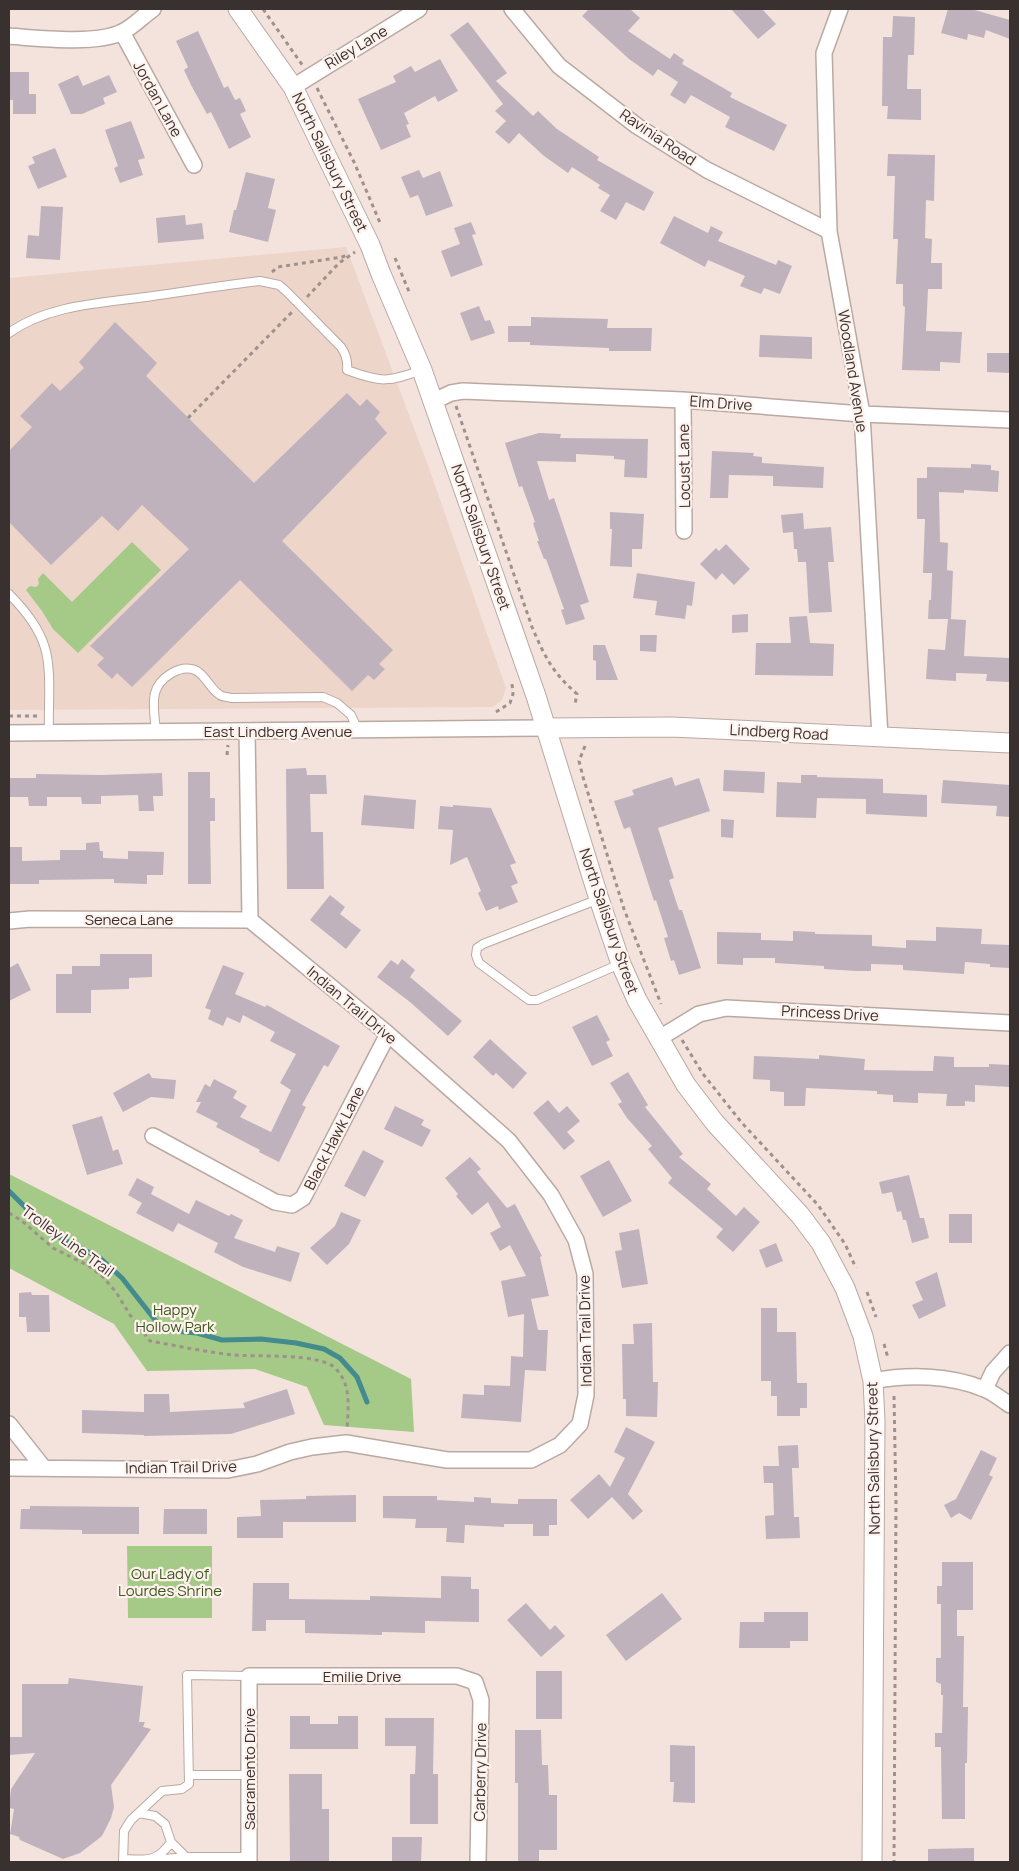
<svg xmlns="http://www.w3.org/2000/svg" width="1019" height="1871" font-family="Manrope,sans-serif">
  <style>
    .built { fill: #edd5ca }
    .green { fill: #a5ca88 }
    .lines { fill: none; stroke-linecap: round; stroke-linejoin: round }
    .stream { stroke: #438b8d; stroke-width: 5 }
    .building { fill: #bfb2bd }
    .service-casing { stroke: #b9a9a3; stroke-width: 10 }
    .minor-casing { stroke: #b9a9a3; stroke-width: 18 }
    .tertiary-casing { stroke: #b9a9a3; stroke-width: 21 }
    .path { stroke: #9e918c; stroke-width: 3; stroke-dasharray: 4 4; stroke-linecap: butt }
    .service { stroke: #fff; stroke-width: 8 }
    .minor { stroke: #fff; stroke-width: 15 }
    .tertiary { stroke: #fff; stroke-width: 19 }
    .labels { text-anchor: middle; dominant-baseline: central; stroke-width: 4.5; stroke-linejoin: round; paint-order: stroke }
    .street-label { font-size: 15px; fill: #38312f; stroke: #fff1ec }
    .park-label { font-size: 15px; fill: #3b581f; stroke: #fff1ec }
  </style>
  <rect width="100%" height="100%" fill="#f4e3dc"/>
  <path class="built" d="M346,247L430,471L506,688L502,700L493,707L9,710V278Z"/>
  <path class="green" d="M132,542L161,570L78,653L53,629L42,611L26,590L30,586L36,587L39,584L38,579L43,573L72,602Z
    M9,1174L411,1379L414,1432L324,1425L307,1387L255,1369L147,1371L114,1324L9,1268Z
    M127,1546H212V1618H128Z"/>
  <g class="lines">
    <path class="stream" d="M9,1191L51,1233L100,1258L122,1278L163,1330L197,1333L222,1340L261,1339L296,1343L324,1349L340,1358L357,1377L367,1402"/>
  </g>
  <path class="building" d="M589,9H630L640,18L628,31L670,59L674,53L684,60L682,64L732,93L730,97L787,125L774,151L725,127L730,117L691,95L685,104L670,95L678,82L658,69L653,76L629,59L582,16Z
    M731,9H762L776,24L758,39Z
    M948,9H971L1010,20V39L986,30L984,38L968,34L967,40L941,33Z
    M893,16L915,17L914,55H908L907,89H921V120L887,119L888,106H882L883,37H892Z
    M468,22L507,73L496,81L533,116L538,111L557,129L599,157L597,160L654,192L644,211L626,202L616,220L600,211L610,195L598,188L600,185L572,167L568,173L544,156L519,133L509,144L495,132L506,121L495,111L503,104L450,35Z
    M198,31L224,88L228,86L235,100L240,98L246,111L240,114L251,137L229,149L211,112L207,114L191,85L184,70L188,67L176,41Z
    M440,59L458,91L438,102L435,96L404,113L409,124L406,125L411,137L381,150L358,99L396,82L393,76L411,66L415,72Z
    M9,72H29V94H36V114H13V100H9Z
    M78,75L83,86L109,75L117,92L103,98L105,104L82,114H71L58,84Z
    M131,121L145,158L138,160L143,175L120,183L114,168L118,166L105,130Z
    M55,148L67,177L38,189L28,166L35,163L32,157Z
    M888,154L935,155L934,201L926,200L925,238L932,239L931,263H942V289H928L926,331L962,332L960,363L940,362V371L902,370L905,307L903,306V284H896L898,239H893L895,176H887Z
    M419,170L423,178L440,171L453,206L426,216L418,195L410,198L401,177Z
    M246,172L275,179L268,208L276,210L268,242L229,232L234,210H236Z
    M41,206L63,207L60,260L26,258L28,235L39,236Z
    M185,215L186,225L202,223L204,239L158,243L156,218Z
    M674,216L708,233L711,226L723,232L718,241L776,265L778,260L792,266L780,294L764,288L761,294L740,286L745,276L708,260L705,267L660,243Z
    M471,222L476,234L472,235L483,265L451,277L441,251L460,244L454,228Z
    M479,306L485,321L490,320L495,333L471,341L460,313Z
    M531,317L608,319L607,328H652L651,351H609V348L530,345V342H508V326H531Z
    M115,322L157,363L146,376L254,483L347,393L360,406L367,399L380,412L375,419L387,433L282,541L393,650L379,664L385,669L374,680L368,675L352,691L240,580L132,687L117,673L112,679L97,665L104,658L90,646L189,549L142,505L118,531L102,516L51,565L9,522V451L32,427L20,416L52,383L60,391L84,368L79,362Z
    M760,335L812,337V359L759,357Z
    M987,353H1010V373L987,372Z
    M539,433L561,434L560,438L648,439L647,478L624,477L625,460L614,459V456L576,454V462L537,461L549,500L554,498L589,602L580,605L585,619L566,625L561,610L564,609L546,559H544L537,541H539L533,523L535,522L522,486L519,487L505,443Z
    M712,451L754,453L753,456L762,457V463L824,467L823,488L773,486V476L729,475L728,498H710Z
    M971,464L991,465V470L999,471L998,492L964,490V493L939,492L940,542L948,543L947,570L953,571L951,619H928L929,600H931L932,573H923L925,519H917V478H927V467L971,468Z
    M610,512L644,514L642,549H632V567L610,566L612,529H610Z
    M803,513L804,529L831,527L834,562H828L832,612L809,613L806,562H798L797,549H794L793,532L783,533L781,515Z
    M726,544L750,569L734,585L722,573L716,580L700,564L716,548L719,551Z
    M637,573L695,582L692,606L687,605L685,619L655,615L657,601L633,598Z
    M748,614V632L732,633V615Z
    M807,616L810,643L834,644L833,676L755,675L756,643H791L789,617Z
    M948,619L966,620L964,656L1010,658V682L986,681L987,674L956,673V681L926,679L928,649L945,650Z
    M640,635H657L656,652L640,651Z
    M593,645H605L618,680H596V661L593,660Z
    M306,768L307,775H326L327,794H310L311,832H323L324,889H287L286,769Z
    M724,770L765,772L764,793L723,791Z
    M188,772H210V798H215V821H210L211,884H188Z
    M162,773L163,796H153L154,811H139L138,795L101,796V804H82L81,797H47V806H29L28,797H9V778H36V774L101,775Z
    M801,775H817V777L883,779V793L927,795V817L866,814V799L817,798L816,818L776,817L777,782L801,783Z
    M672,777L675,786L699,778L710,811L658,828L674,878L669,880L679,910H682L701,968L679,975L674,960L671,961L664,938L668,937L656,900L654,901L630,827L624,829L614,801L634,795L632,790Z
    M943,780L1010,785V817L996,816L997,806L941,803Z
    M364,795L416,800L414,829L361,825Z
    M453,805L491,808L516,863L510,865L518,883L511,886L518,902L499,910L498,906L486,911L478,893L481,891L467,857L450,865L453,830L438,829L440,806L453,807Z
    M721,819L734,820L733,838L721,837Z
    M99,842L100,851H103V858L128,859V851L164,852L163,875H147V884L114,883V879L39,880V884H9V847H22V861L60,860V850H86V843Z
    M330,895L345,907L340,914L361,930L346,949L310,920Z
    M936,927L982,929L981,944L1010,945V968L990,967V964L965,962L964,974L903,970V965L871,964V971H857L824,969V966L775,963V958H743V965L717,964V932L761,933V940L793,941V931L815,932V934L872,935V946L906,948V940L936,941Z
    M100,954H152V977L129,978V989L91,990V1013H56V974H72V966H100Z
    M402,959L415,970L410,977L462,1021L448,1036L410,1002L377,977L391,960L398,965Z
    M18,963L31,990L9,1001V968Z
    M223,965L244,973L235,994L265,1007L267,1005L340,1046L328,1067L324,1065L302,1105L306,1107L279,1162L259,1152L260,1150L216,1127L218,1123L196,1112L201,1102H196L205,1084L210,1087L214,1079L237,1091L233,1098L247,1106L240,1117L271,1132L291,1090L280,1083L296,1054L270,1041L275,1032L243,1015L240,1023L227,1017L223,1026L208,1019L211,1010L205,1008Z
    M597,1015L610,1040L606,1042L613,1056L592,1066L572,1027Z
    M490,1039L527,1073L513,1089L496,1073L493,1076L473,1057Z
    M819,1055L865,1059L864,1070L933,1071L934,1056L954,1057V1067H989V1064L1010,1065V1087L975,1085V1102L965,1101V1106H946L947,1094L918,1093V1103L893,1102V1095L877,1094V1091L806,1088L805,1106H784V1092L770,1091V1080L753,1079L754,1056L819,1059Z
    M628,1072L648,1105L645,1107L683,1154L679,1157L711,1184L707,1189L736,1216L744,1207L760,1222L733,1252L716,1237L723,1229L668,1183L672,1178L648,1149L652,1146L627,1118L618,1104L622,1102L610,1083Z
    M149,1073L152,1078L176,1080L174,1099L151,1097L123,1112L113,1093Z
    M548,1100L559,1113L567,1106L580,1121L567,1132L575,1141L564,1150L533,1113Z
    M395,1106L424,1120L421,1125L431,1130L422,1147L384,1129Z
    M102,1116L113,1151L118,1149L123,1164L87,1175L72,1125Z
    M363,1150L384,1161L365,1197L344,1186Z
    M470,1157L481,1169L477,1172L507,1208L515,1204L542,1256L540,1257L549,1296L531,1299L538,1330H548L546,1371L525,1370L521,1422L461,1418L463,1394L484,1395V1385L510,1386L511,1356L523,1357L524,1314L508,1317L501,1281L526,1276L510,1245L500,1251L490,1233L501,1227L488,1202L472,1215L456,1196L458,1194L445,1178Z
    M609,1160L632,1201L603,1217L580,1176Z
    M909,1175L920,1218H924L929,1238L912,1243L906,1220H903L901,1211L897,1212L892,1192L882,1194L879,1182Z
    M137,1178L154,1187L151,1194L189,1214L196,1200L229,1216L231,1214L243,1220L234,1238L275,1252L277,1246L300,1253L291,1282L243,1267L214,1252L218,1243L178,1223L173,1232L136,1213L142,1203L128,1195Z
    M341,1212L361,1220L349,1244L327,1265L310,1248L335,1226Z
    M949,1214H972V1243H949Z
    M639,1229L648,1284L622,1288L615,1251L622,1250L619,1233Z
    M776,1243L783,1261L766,1268L759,1250Z
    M937,1272L946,1306L919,1319L912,1305L923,1300L915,1282Z
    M31,1292L32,1295H49L50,1332H27L26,1317H19V1293Z
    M761,1308H777V1332H796L797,1383H807V1408H800V1416H777V1396H771V1381H761Z
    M652,1323L653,1382H658L657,1417L626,1416V1399H623L622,1344H634L633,1324Z
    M287,1389L295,1414L231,1434L144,1436V1435L82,1433V1410L144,1412V1394H169L170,1412L245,1408L243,1403Z
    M626,1427L655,1442L628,1494L643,1511L633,1520L612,1497L588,1519L570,1500L599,1474L610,1487L625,1458L614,1452Z
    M798,1445L799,1468H792L794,1517H799L800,1538L766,1539L765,1516L774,1515L773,1483H764L763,1466H779L778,1446Z
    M981,1450L997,1458L989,1475L993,1477L971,1520L959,1513L951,1518L944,1505L956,1499Z
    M356,1495V1522H283V1538H237V1517L261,1516L260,1500L306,1499V1496Z
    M383,1496H437V1500L474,1502V1497L491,1498V1503L518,1504V1499H557V1525H549V1536H533V1524H504V1527L465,1525L464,1543L446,1542L447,1528H415L416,1519L383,1518Z
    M30,1506L139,1507V1534H82V1530L20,1529L21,1509H30Z
    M164,1509H207V1534H163Z
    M942,1562H973V1610H957V1636H964L963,1707H968L967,1763H965V1819H942L941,1747H935V1733H942L943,1695H941V1684L936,1682V1658H941V1604H937V1586H942Z
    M441,1576L471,1577V1589H479V1622L425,1621V1633L382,1632V1635L305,1633V1620H266V1631H252L253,1583H289V1599L370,1600V1596L441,1598Z
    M662,1593L682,1619L626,1661L606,1635Z
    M526,1603L550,1630L555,1625L565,1636L541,1657L507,1620Z
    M764,1612H808V1641H790V1648H739L740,1622H764Z
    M536,1671H562V1719H536Z
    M69,1678L143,1686L139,1722H145L143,1727L151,1729L111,1785L114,1807L111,1818L102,1836L80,1853L63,1859L20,1840L19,1837L10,1834L14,1809L9,1808L11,1789L35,1753L9,1755V1737H22V1684H68Z
    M290,1716H310V1724H338V1716H358V1749H290Z
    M385,1718H434L433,1774H438V1824H410V1774H415L416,1746H385Z
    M515,1730H541L542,1765H548L549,1795H557V1850H539V1862H518V1783H515Z
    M670,1745L695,1746V1803L673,1802L674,1782H670Z
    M289,1774H322V1809H329V1862H290Z
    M392,1837H422L421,1862H392Z
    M974,1848V1862H928V1849Z"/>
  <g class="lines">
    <g class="service-casing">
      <path id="service" d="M9,333C49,304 105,303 153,296C188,291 224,285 260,281L279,285L287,292L341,347C346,354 348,361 347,370C382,383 388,382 422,370
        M9,594C24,609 39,627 45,648C52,671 48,707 49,732
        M156,731C155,719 152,704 155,693C159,678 180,664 195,670C205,674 210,689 220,695C223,697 228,697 231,698L323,697L337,703L351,715L358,730
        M599,899L483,944L477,948L476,955L479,963L529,1000H537L620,964
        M189,1775H249
        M139,1813L155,1816L165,1824L171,1842L186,1857H249
        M123,1859C145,1860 157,1863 171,1842
        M153,1860L186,1857
        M123,1862L124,1831L131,1820L162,1791L182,1789L189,1784L187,1675L249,1676"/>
    </g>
    <g class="minor-casing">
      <path id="minor" d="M512,9L559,66L637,126L707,170L829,231
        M840,9L824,53L829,231L862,414L880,737
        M122,32L194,165
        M9,36C37,38 97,45 122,32C133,27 143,16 153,9
        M293,87L419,9
        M683,400L684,531
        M434,401L451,393L463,391L683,400L862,414L1010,420
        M9,733L547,728
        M9,921L30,919L250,920
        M658,1039L699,1014L726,1008L1010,1023
        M153,1136L275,1202L292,1205L303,1198L388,1034
        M873,1381C908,1374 950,1375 984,1389C993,1392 1002,1400 1010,1405
        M985,1389L993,1372L1010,1353
        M9,1424L43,1467
        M9,1468L228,1470L257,1464L290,1452L312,1447L346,1443L447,1460H531L560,1445L580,1424L586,1395L585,1274L576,1240L551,1195L509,1141L388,1034L250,920L247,731
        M249,1862V1676H457L475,1682L481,1700L478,1862"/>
    </g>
    <g class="tertiary-casing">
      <path id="tertiary" d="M238,9L293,87L370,245L381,274L422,370L536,696L599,899L621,964L637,1000L686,1085L715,1123L800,1215L821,1243L845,1288L863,1336L873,1381L875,1421L872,1862
        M547,728L672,727L1010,743"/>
    </g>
    <path class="path" d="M263,9L303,66
      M317,88L354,162L381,225
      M395,258L410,294
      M272,272L278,267L342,257L348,255
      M307,297L339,263L355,252
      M456,406L532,627C545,657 552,672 577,694L575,704
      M188,418L292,312
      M496,712L510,703L513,694L512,684
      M9,716H38
      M585,746L579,761L583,777L624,909L661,1004
      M227,755L228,745
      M682,1040L703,1074L742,1123L818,1205L845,1244L856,1268
      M9,1213L22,1221L53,1248L89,1266L103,1277L116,1292L130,1315L150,1341C178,1346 206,1352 234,1355C257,1357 320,1353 335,1368C352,1384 348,1408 347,1430
      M867,1292L876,1317
      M884,1344L888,1358
      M894,1396L896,1503L894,1862"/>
    <use href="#service" class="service"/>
    <use href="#minor" class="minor"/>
    <use href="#tertiary" class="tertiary"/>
  </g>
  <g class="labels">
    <g class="street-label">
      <text transform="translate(356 47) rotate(-31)">Riley Lane</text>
      <text transform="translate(158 99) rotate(61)">Jordan Lane</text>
      <text transform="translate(658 137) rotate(34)">Ravinia Road</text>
      <text transform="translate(330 162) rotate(64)">North Salisbury Street</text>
      <text transform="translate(853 371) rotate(81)">Woodland Avenue</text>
      <text transform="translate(721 403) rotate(4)">Elm Drive</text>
      <text transform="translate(684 466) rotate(-91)">Locust Lane</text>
      <text transform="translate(481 537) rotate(71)">North Salisbury Street</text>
      <text x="278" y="731">East Lindberg Avenue</text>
      <text transform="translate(779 732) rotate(3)">Lindberg Road</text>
      <text x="129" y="919">Seneca Lane</text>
      <text transform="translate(609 921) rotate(71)">North Salisbury Street</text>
      <text transform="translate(352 1005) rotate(40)">Indian Trail Drive</text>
      <text transform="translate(830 1013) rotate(3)">Princess Drive</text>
      <text transform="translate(334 1138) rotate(-63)">Black Hawk Lane</text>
      <text transform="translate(68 1241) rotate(36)">Trolley Line Trail</text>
      <text transform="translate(585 1331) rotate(-91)">Indian Trail Drive</text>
      <text transform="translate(873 1458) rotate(-91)">North Salisbury Street</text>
      <text transform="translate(181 1467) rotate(-1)">Indian Trail Drive</text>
      <text x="362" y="1676">Emilie Drive</text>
      <text transform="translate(249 1769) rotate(-90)">Sacramento Drive</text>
      <text transform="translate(480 1772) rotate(-89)">Carberry Drive</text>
    </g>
    <g class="park-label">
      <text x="175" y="1309">Happy<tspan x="175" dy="17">Hollow Park</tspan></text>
      <text x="170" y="1573">Our Lady of<tspan x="170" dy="17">Lourdes Shrine</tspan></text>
    </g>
  </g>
  <rect width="1019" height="1871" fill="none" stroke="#38312f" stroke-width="20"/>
</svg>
